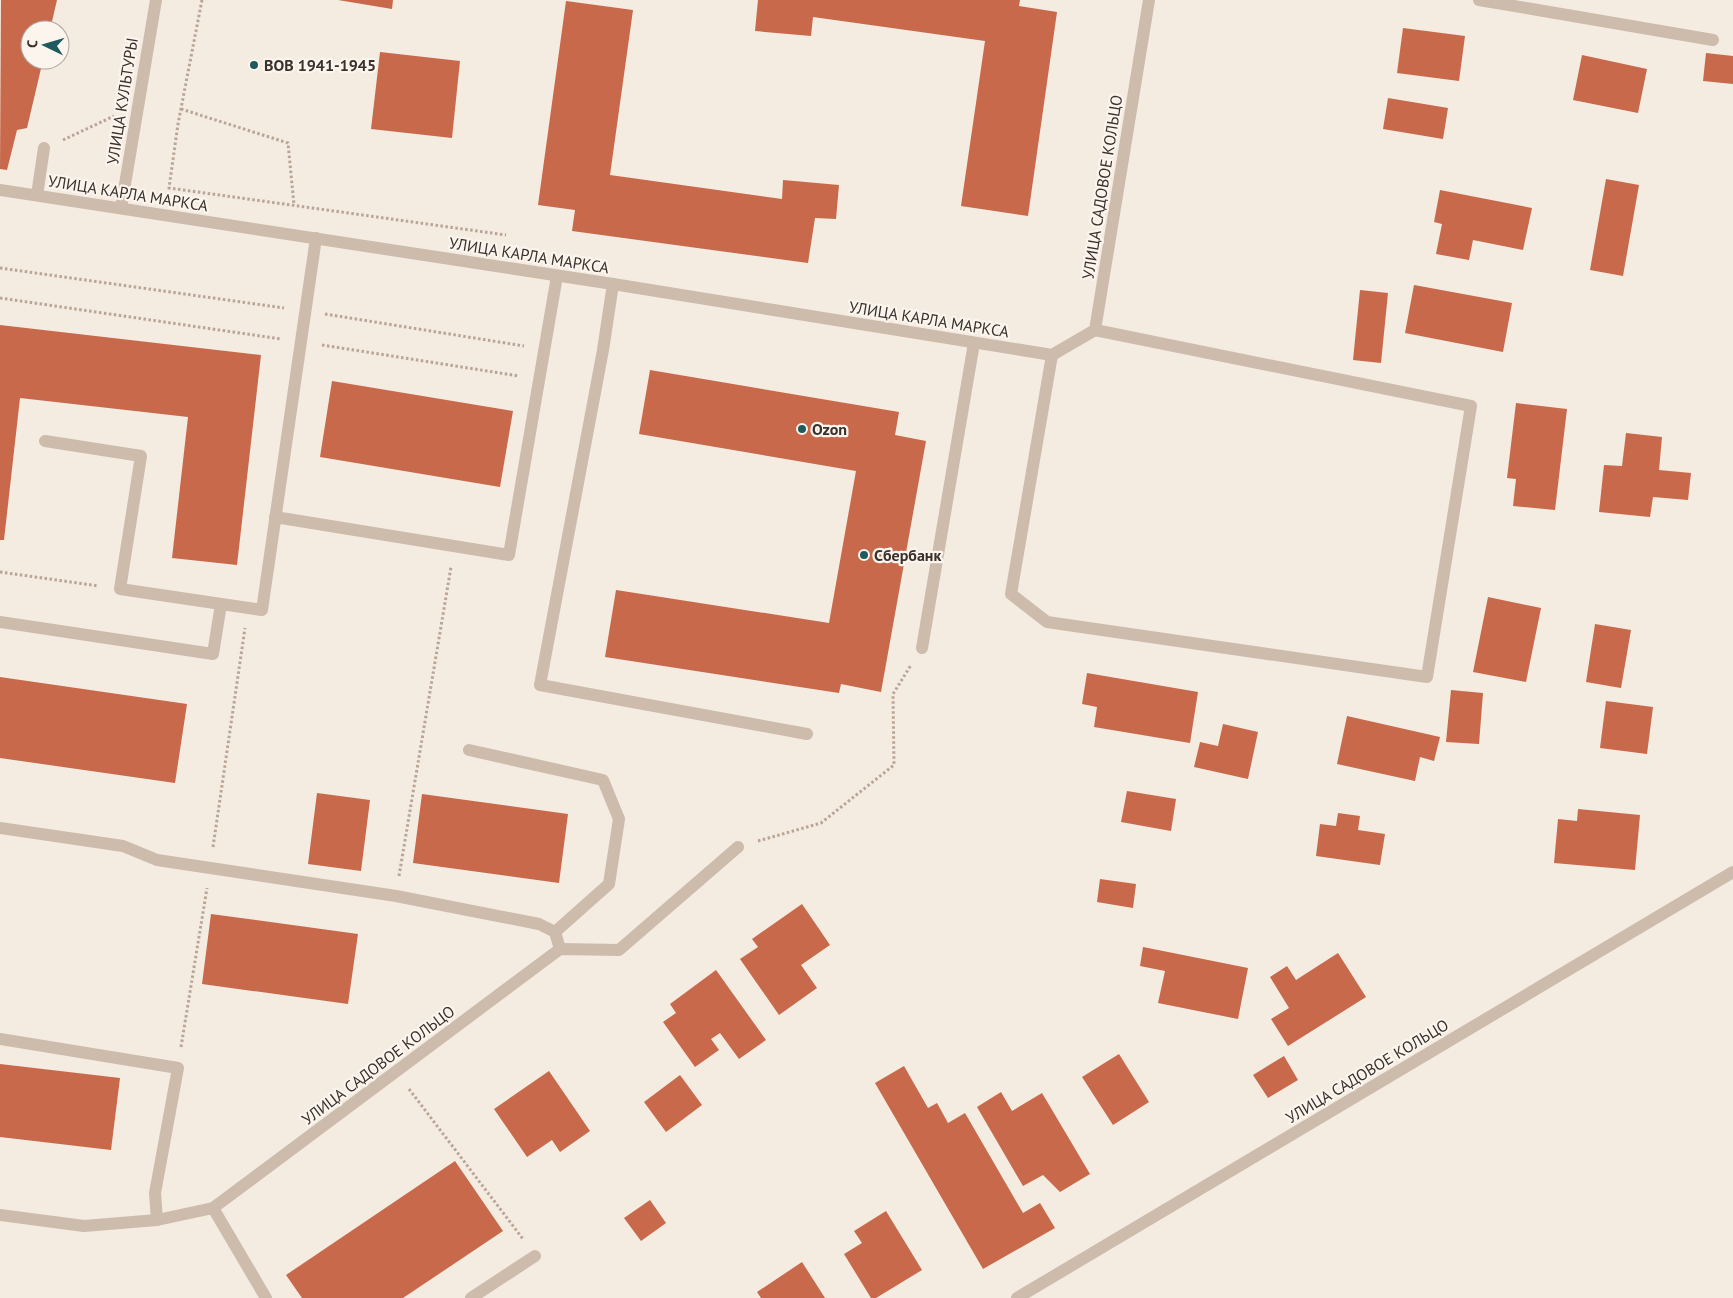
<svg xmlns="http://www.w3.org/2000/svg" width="1733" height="1298" font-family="'PT Sans',sans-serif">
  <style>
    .building { fill: #c8694b }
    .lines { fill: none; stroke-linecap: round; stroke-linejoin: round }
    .path { stroke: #b9a596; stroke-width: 3; stroke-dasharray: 2.5 2.5; stroke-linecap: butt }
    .service { stroke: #cdbbac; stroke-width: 12 }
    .minor { stroke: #cdbbac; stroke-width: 12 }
    .poi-dot { fill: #1f5a5e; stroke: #fbf5ee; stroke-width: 2 }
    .labels { text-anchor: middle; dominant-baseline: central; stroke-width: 4.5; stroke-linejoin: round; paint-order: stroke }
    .poi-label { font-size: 16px; font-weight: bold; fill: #3b302b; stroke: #fbf5ee; text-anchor: start }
    .street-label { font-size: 16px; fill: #3b302b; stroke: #fbf5ee }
  </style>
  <rect width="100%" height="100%" fill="#f4ebe1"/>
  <path class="building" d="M1,0H57L50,30H30V60H43L27,128L17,130L7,170L0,169Z
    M338,0H393L392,9Z
    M758,0H1020L1019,6L1057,12L1028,216L961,206L985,41L813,17L811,36L755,31Z
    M566,1L633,10L610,175L782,199L783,180L839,185L836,219L815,218L808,263L572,231L575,210L538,205Z
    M1403,28L1465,36L1459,81L1397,73Z
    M380,52L460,61L452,138L371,129Z
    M1706,53L1733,56V84L1703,81Z
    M1582,55L1647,69L1638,113L1573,100Z
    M1388,98L1448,108L1443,139L1383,129Z
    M1606,179L1639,185L1623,276L1590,270Z
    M1440,190L1532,208L1523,250L1473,240L1469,260L1436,254L1442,224L1434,222Z
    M1414,285L1512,303L1503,352L1405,333Z
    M1360,290L1388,293L1381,363L1353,360Z
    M0,325L261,355L237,565L172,558L188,417L20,398L4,540H0Z
    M650,370L899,412L895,435L926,441L881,692L841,684L839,693L605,657L616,590L829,623L856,471L639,434Z
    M332,381L513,411L500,487L320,457Z
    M1516,403L1567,409L1555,510L1513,506L1516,479L1507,478Z
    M1626,433L1662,437L1659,470L1691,473L1688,500L1653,497L1650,517L1599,512L1604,465L1622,466Z
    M1488,597L1541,608L1526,682L1473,672Z
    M1595,624L1631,630L1621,688L1586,682Z
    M1087,673L1198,692L1190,743L1094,727L1097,707L1082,704Z
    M0,677L187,704L175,783L0,758Z
    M1451,690L1483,693L1479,744L1446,742Z
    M1606,701L1653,707L1647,754L1600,748Z
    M1347,716L1440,737L1434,761L1420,757L1415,781L1337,764Z
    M1223,724L1258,732L1248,779L1194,767L1200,742L1218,746Z
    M1127,791L1176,799L1171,831L1121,822Z
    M317,793L370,800L361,871L308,864Z
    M422,794L568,814L559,883L413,863Z
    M1578,809L1640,815L1635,870L1554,863L1558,819L1577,821Z
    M1338,813L1360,816L1358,830L1385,834L1380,865L1316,856L1320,824L1336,826Z
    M1100,879L1136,884L1133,908L1097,902Z
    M802,904L830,945L801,965L817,988L779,1015L740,959L758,947L752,939Z
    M211,914L358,934L348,1004L202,984Z
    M1143,947L1248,968L1238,1019L1158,1003L1165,971L1140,966Z
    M1338,953L1366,997L1288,1046L1271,1019L1289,1008L1270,977L1287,966L1296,980Z
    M716,970L766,1040L739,1059L720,1033L711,1039L719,1050L695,1067L663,1022L676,1013L670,1004Z
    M1119,1054L1149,1102L1113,1125L1082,1077Z
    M1284,1056L1298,1080L1268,1098L1253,1075Z
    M0,1064L120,1078L111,1150L0,1137Z
    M904,1066L928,1108L937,1103L948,1123L965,1113L1023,1213L1040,1203L1055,1228L983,1269L875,1083Z
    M549,1071L590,1131L560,1152L552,1140L527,1157L494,1109Z
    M680,1075L702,1105L666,1132L644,1102Z
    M1001,1092L1012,1111L1042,1093L1090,1174L1060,1192L1043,1175L1023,1186L977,1107Z
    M455,1161L503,1231L403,1298H302L286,1275Z
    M650,1200L666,1223L641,1241L624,1218Z
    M886,1211L922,1270L876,1298H871L844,1254L862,1243L854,1231Z
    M802,1262L825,1298H761L757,1292Z"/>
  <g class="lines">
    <path class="path" d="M202,0L178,124L169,188L506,235
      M181,109L288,143L294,205
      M63,140L114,116
      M0,268L284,308
      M0,298L281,339
      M325,314L524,346
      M322,345L519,376
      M0,572L99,586
      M758,841L821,823L894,765L893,694L911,665
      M213,847L245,628
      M399,876L451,567
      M181,1047L207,888
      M409,1089L523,1239"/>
    <path class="service" d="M1479,0L1713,40
      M37,195L44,148
      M613,284L603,350L540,685L807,734
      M1052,355L1011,594L1047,622L1427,677L1471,406L1095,330
      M45,441L141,456L120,589L262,610L316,238
      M275,517L509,555L557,276
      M0,622L213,654L221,604
      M922,648L974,343
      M469,750L603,780L619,819L609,884L555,932
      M0,828L123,846L157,860L396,896L539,924L555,932L560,949
      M0,1039L178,1068L155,1193L157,1220
      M213,1208L266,1298
      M471,1298L535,1256"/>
    <path class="minor" d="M0,190L613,284L1052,355L1095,330L1149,0
      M121,208L156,0
      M0,1215L84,1226L157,1220L213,1208L560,949L619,950L738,847
      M1017,1298L1733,872"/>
  </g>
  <g class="poi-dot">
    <circle cx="254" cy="65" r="5"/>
    <circle cx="802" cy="429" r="5"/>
    <circle cx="864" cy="555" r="5"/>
  </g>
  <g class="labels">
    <g class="poi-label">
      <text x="264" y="65">ВОВ 1941-1945</text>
      <text x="812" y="429">Ozon</text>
      <text x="874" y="555">Сбербанк</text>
    </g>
    <g class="street-label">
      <text transform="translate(122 101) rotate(-81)">УЛИЦА КУЛЬТУРЫ</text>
      <text transform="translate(1102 187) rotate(-81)">УЛИЦА САДОВОЕ КОЛЬЦО</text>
      <text transform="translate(128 193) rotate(9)">УЛИЦА КАРЛА МАРКСА</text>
      <text transform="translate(529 255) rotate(9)">УЛИЦА КАРЛА МАРКСА</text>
      <text transform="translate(929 319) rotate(9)">УЛИЦА КАРЛА МАРКСА</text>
      <text transform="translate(378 1065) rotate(-37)">УЛИЦА САДОВОЕ КОЛЬЦО</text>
      <text transform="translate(1367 1071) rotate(-31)">УЛИЦА САДОВОЕ КОЛЬЦО</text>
    </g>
  </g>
  <g transform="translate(45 45) rotate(275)"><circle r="24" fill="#fbf5ee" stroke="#aea6a0"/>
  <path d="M0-4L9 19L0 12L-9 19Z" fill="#1f5a5e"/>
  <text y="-8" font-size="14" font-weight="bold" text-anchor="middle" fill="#3b302b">С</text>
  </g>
</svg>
